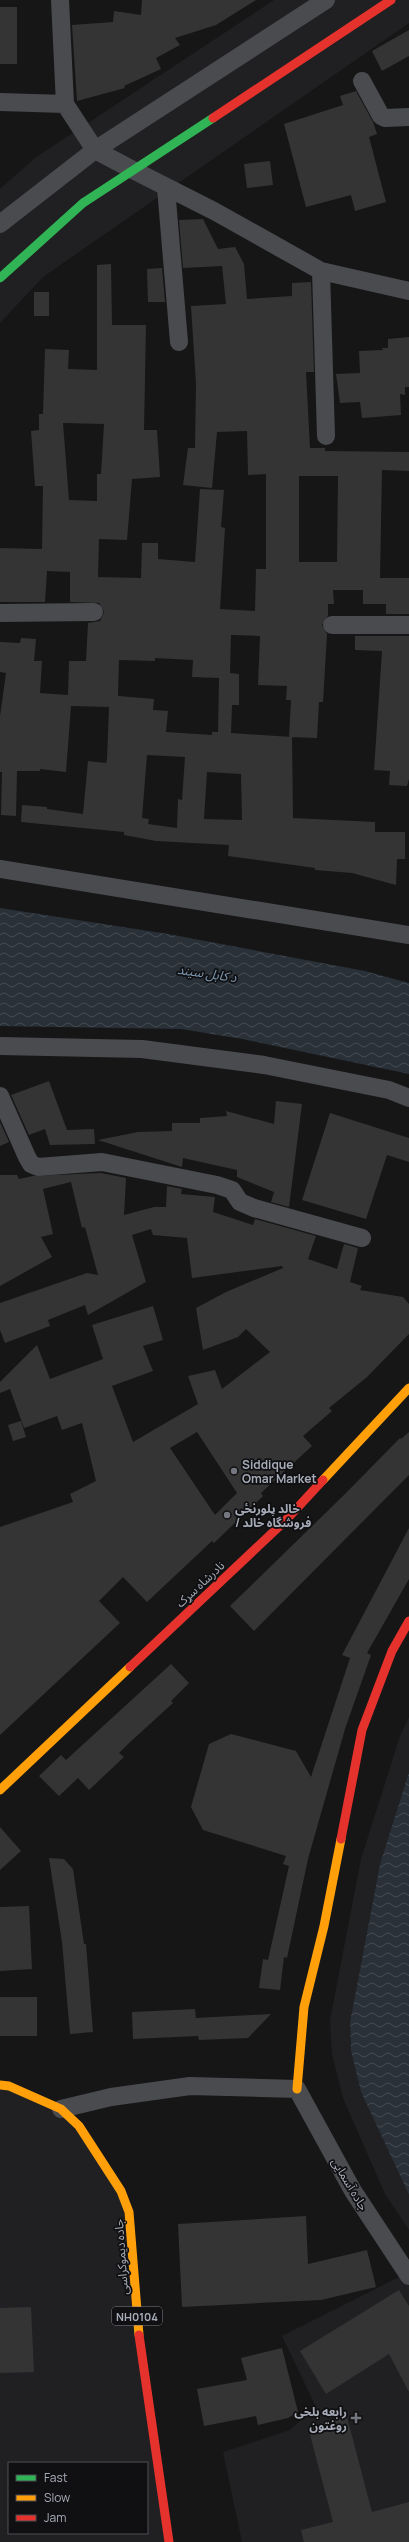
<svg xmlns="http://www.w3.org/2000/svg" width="409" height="2542" font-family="Manrope,'Noto Sans Arabic',sans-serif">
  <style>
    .built { fill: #202022; fill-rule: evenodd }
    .water { fill: url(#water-waves) }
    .building { fill: #343435; fill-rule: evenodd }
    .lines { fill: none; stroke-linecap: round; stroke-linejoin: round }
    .street { stroke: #4a4b4f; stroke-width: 18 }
    .fast { stroke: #30b455; stroke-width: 9 }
    .slow { stroke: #ff9f0a; stroke-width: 9 }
    .jam { stroke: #e5322d; stroke-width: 9 }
    .poi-dot { fill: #74777f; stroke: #101012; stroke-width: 1.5 }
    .labels { text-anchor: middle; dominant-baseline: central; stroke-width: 3.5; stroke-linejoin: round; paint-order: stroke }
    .shield { fill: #101012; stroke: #797c86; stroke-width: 1 }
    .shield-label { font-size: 11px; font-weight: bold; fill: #a6abb7 }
    .poi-label { font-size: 12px; font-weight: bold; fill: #a6abb7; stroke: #101012; text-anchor: start }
    .street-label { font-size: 12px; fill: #a6abb7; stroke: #101012 }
    .water-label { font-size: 13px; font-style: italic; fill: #7d97b2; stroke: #101012 }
  </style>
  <defs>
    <pattern id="water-waves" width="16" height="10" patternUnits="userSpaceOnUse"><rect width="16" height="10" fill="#293038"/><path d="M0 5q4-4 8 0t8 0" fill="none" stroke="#454b53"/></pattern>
  </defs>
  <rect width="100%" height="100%" fill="#161616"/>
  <path class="built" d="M274,0H409V23L43,277L0,323V189L35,158Z
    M409,1717V1772L380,1864L350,2022L351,2051L361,2092L409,2195V2230L385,2194L343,2098L332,2054L330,2020L361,1859L400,1736Z
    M0,2085L61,2109L121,2191L169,2542H0ZM9,2463H147V2533H9Z
    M403,2275L409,2286V2542H242L223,2452L290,2430L316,2407L282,2336Z"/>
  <path class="water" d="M0,908L168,934L365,971L409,983V1074L242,1039L181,1029L0,1026Z
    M409,1772V2195L361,2092L351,2051L350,2022L380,1864Z"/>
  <path class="building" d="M142,0H256L216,25L175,38L180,45L156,58L161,69L124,86L125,88L77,101L72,25L113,22L114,11L141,15Z
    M0,7H17V64H0Z
    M409,30V56L382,71L372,51Z
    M356,91L373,122L377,134L369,137L386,202L355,211L351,195L306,207L284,124L343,105L340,96Z
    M270,161L273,185L247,188L244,164Z
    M203,219L218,249L235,247L244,264L247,299L292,296V283L311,282L314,372H306L310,448H325V451L409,452V471L382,470L380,578H409V614H386V604H363V590H333L334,604H328V616L322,625L327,634L323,702H319L317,738L289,737L291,700H286L287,686L258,685L260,636L231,635L230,673L239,674V705H232L231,733L292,737L293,818L375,822V832H405V859H397L396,885L352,873L315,870V868L228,856L229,845L156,841L124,835V832L21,822L22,805L47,807V809L83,814L88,761L106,763L107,760L109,707L71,706L66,772L40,769V771H17L16,816L1,815L2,772H0V716L6,673L0,672V642L20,643L21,638L36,639L34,661H42L40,693L68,695L69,661H86L88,623L100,621L104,612L99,603L70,602V572L47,571L45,602H0V548L42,549L43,486H35L31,431L39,430V414H43L45,349L69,350L68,369L97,370V265L111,264L112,325H146L144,430H157L160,477L132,479L127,540L99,539L98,577L141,578L142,543H158V559L195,562L200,489L224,490L221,527L225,528L220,609L255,611L256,569H266V474L248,475L247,431L217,432L212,488L183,485L188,448H195L196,384L191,306L226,304L222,266L183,268L179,220ZM63,423L104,424L101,474H97V501L69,500ZM299,476H338L337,562H299ZM155,658L193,660L192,677L219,678L218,732H212V735L166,732L168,711L153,710L154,699L118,696L119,660L155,661ZM147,755L185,757L182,800L178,799L177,828L148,824L149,819L142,818ZM207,772L241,774L242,820L204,819Z
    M162,268L165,302H148L147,269Z
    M34,292H49V316H34Z
    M409,337V387H405V395L400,394L401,415L362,418L360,402L340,403L336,374L360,373L359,351L383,350L382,348H388V339Z
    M355,636H409V779L407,786L389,785L390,771L374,770L382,651L355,650Z
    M49,1081L67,1130L94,1129L95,1144L50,1145L45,1129L29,1135L11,1095Z
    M276,1101L302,1104L289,1207L271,1202L274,1192L237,1177V1170L183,1158L182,1167L98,1140L138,1132L172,1131V1123H200V1118L227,1116L226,1111L274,1124Z
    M330,1113L409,1138V1162L387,1155L366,1219L302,1200Z
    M0,1122L9,1142L0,1146Z
    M101,1173L126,1178L124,1215L154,1207H166L167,1186L182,1189L181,1194L215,1197L213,1212L253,1225L255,1219L316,1236L308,1259L337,1269L344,1244L358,1248L350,1282L362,1286L360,1290L403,1297L409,1304V1334L367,1377L329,1408L332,1411L303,1436L312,1446L261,1493L263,1496L214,1543L212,1541L147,1602L123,1577L99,1601L120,1623L0,1735V1527L73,1502L70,1494L96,1481L82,1423L62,1430L57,1416L24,1428L10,1389L0,1393V1382L37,1345L50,1379L103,1359L92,1325L153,1306L163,1340L143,1346L153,1371L112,1386L133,1442L198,1404L188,1376L215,1370L222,1389L270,1352L246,1329L238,1337L203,1350L196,1308L226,1292L283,1268L282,1266L192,1278L187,1238L153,1235L151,1229L132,1235L146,1282L88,1315L85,1305L48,1320L50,1326L5,1343L0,1330V1303L87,1273L98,1275L85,1227L82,1228L71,1182L43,1189L53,1234L41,1237L52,1257L0,1286V1175H17L19,1179L33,1176ZM197,1432L237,1493L215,1515L170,1448Z
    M21,1421L26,1437L13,1441L8,1425Z
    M409,1432V1475L254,1631L230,1606L344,1495L400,1438L401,1439Z
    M409,1528V1579L367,1653L371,1655L345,1729L308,1859L287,1958L284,1957L280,1990L259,1988L263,1959L268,1960L289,1866L283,1864L286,1856L203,1830L191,1807L209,1744L231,1734L296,1751L311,1777L350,1658L342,1655Z
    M171,1664L189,1683L171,1701L173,1703L128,1744L119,1753L124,1757L89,1790L78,1778L59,1796L39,1776L61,1755L66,1760Z
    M0,1827L21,1851L0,1870Z
    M49,1858L64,1859L73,1869L84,1944H86L93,2032L70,2034L62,1942Z
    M29,1906L32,1969L0,1971V1907Z
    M0,1997H37V2036H0Z
    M195,2009L196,2018L271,2014L248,2038L199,2040L198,2036L133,2039L132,2012Z
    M306,2216L308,2264L367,2250L376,2287L321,2300L182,2307L178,2224Z
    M399,2290L409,2306V2392L389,2354L326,2394L300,2351Z
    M31,2307L34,2372L0,2373V2308Z
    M282,2348L298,2412L288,2418L258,2425L256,2416L204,2426L197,2389L247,2380L241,2358Z
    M347,2417L372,2512L409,2502V2542H304L301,2530L333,2522L308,2427Z"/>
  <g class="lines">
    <path class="street" d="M60,0L65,104
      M362,81L381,116L385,118L409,117
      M0,102L65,104L95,150L131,169L214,211L321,271L409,291
      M166,188L179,342
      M0,224L95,150L326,0
      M321,271L326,436
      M0,613L94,612
      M332,625H409
      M0,869L409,935
      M0,1046L142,1049L264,1065L389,1090L409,1098
      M0,1096L27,1157L31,1164L38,1167L102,1162L217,1185L232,1190L240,1202L254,1208L362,1238
      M61,2109L111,2097L190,2086L297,2089L353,2191L409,2276"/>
    <path class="fast" d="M0,278L83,203L213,118"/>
    <path class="slow" d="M323,1480L409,1388
      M0,1790L130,1667
      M0,2085L9,2086L61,2109L79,2126L121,2191L129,2212L139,2335
      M297,2089L304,2007L324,1926L341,1839"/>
    <path class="jam" d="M213,118L391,0
      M130,1667L287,1519L323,1480
      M341,1839L362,1730L392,1651L409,1621
      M139,2335L169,2542"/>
  </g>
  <g class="poi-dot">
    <circle cx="234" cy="1471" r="4"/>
    <circle cx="227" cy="1515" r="4"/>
    <path d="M354 2412h4v4h4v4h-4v4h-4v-4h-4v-4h4z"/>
  </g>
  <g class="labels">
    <rect class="shield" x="112" y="2307" width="50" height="18" rx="3"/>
    <g class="shield-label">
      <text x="137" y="2316">NH0104</text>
    </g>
    <g class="poi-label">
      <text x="242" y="1464">Siddique<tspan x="242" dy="14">Omar Market</tspan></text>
      <text x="235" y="1508">خالد پلورنځی<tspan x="235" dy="14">/ فروشگاه خالد</tspan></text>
      <text x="347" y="2411" text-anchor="end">رابعه بلخی<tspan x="347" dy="14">روغتون</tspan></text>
    </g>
    <g class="street-label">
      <text transform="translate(200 1584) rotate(-43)">نادرشاه سړک</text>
      <text transform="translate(350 2184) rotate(59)">جاده آسمایی</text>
      <text transform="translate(121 2257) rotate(-94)">جاده دیموکراسی</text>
    </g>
    <g class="water-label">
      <text transform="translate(207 973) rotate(8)">د کابل سيند</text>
    </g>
  </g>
  <rect x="8" y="2462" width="140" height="72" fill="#101012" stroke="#4c4e54"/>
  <rect x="16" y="2475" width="20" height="6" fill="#30b455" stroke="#4c4e54"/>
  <text x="44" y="2482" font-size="12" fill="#a6abb7">Fast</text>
  <rect x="16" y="2495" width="20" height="6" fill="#ff9f0a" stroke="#4c4e54"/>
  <text x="44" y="2502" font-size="12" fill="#a6abb7">Slow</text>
  <rect x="16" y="2515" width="20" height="6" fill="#e5322d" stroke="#4c4e54"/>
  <text x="44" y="2522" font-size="12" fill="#a6abb7">Jam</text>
</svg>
